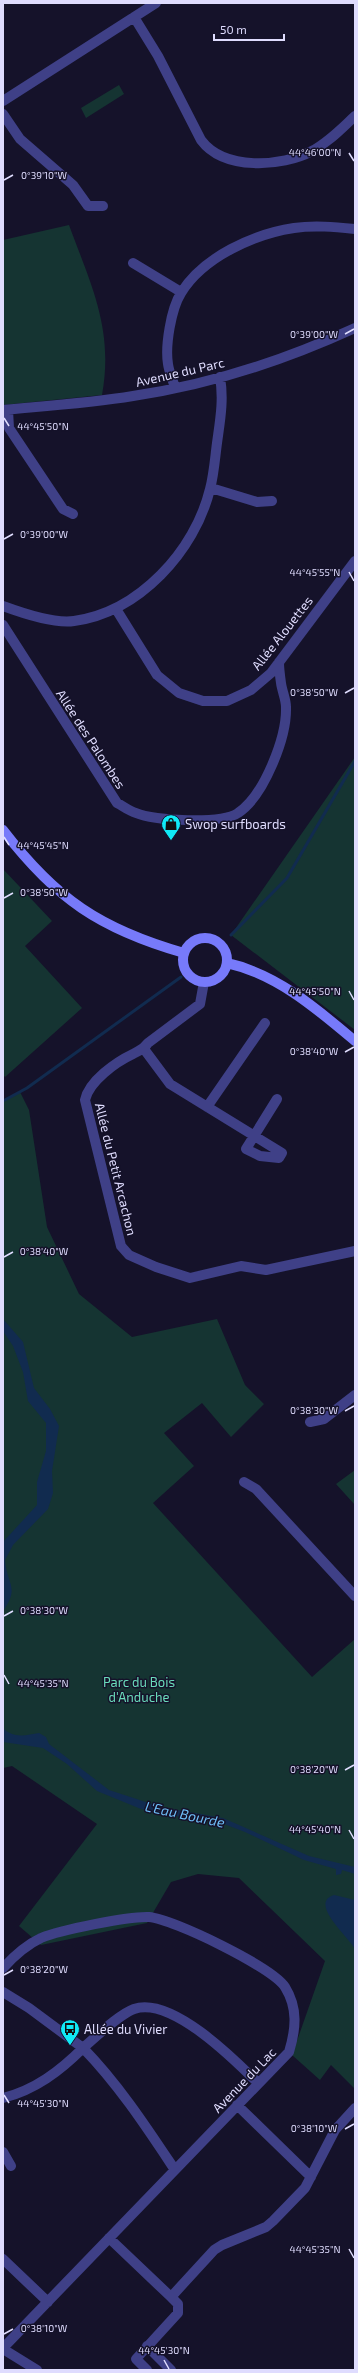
<svg xmlns="http://www.w3.org/2000/svg" width="358" height="2373" font-family="'Exo 2',sans-serif">
  <style>
    .green { fill: #153432 }
    .water { fill: #112b4f }
    .lines { fill: none; stroke-linecap: round; stroke-linejoin: round }
    .stream { stroke: #112b4f; stroke-width: 3 }
    .street { stroke: #3f4087; stroke-width: 10 }
    .secondary { stroke: #777afa; stroke-width: 10 }
    .ticks { fill: none; stroke: #dfdcfe; stroke-width: 1.5 }
    .labels { text-anchor: middle; dominant-baseline: central; stroke-width: 3; stroke-linejoin: round; paint-order: stroke }
    .street-label { font-size: 13px; fill: #dfdcfe; stroke: #15122a }
    .poi-label { font-size: 13px; fill: #dfdcfe; stroke: #15122a; text-anchor: start }
    .park-label { font-size: 13px; fill: #6adcbb; stroke: #15122a }
    .water-label { font-size: 14px; font-style: italic; fill: #6fbff9; stroke: #15122a }
    .ticks-label { font-size: 10px; text-anchor: middle; fill: #dfdcfe; stroke: #15122a; stroke-width: 3; stroke-linejoin: round; paint-order: stroke }
  </style>
  <rect width="100%" height="100%" fill="#15122a"/>
  <path class="green" d="M119,85L124,94L86,118L81,108Z
    M69,225C91,285 114,329 102,395L3,405V240Z
    M355,757V1030L231,935Z
    M3,869L52,921L25,946L82,1008L5,1077L3,1075Z
    M20,1092L29,1110L47,1227L79,1294L132,1337L217,1319L245,1385L264,1404L231,1437L202,1403L164,1433L194,1466L153,1503L312,1677L355,1639V2089L331,2065L320,2080L292,2055L325,1961L239,1878L198,1874L171,1882L147,1923L41,1945L19,1926L97,1824L12,1766L3,1768V1100Z
    M355,1470V1505L336,1484Z"/>
  <path class="water" d="M3,1319L23,1342L34,1388L50,1409L59,1426L52,1471L53,1493L48,1509L13,1545L5,1560C7,1585 20,1587 3,1611V1542L37,1505V1482L46,1451V1423L28,1401L23,1372L13,1346L3,1331Z
    M3,1728C13,1739 27,1735 39,1733L46,1737L49,1744L109,1790L161,1807L223,1818L309,1856L355,1867V1874L342,1870L341,1874L336,1875V1869L304,1860L245,1832L216,1821L181,1817L141,1809L97,1791L67,1764L43,1748L3,1742Z
    M334,1895L355,1900V1949C349,1937 308,1903 334,1895Z"/>
  <g class="lines">
    <path class="stream" d="M231,935L287,878L355,761
      M3,1101L27,1088L181,977"/>
    <path class="street" d="M134,17L158,56L201,140C224,171 282,167 312,151C329,142 342,128 355,116
      M3,101L156,3
      M3,114L20,139L73,185L88,206H103
      M133,263L181,292
      M175,388C173,380 169,372 168,364C165,346 171,309 181,293C203,257 254,234 294,228C314,225 335,227 355,229
      M3,410C46,406 90,403 133,396C209,385 285,360 355,328
      M8,410L9,428L63,509L73,514
      M211,488L257,502L272,501
      M3,606C22,613 54,624 74,621C139,612 195,551 210,489C214,474 215,458 217,443C220,421 224,400 220,377
      M116,609L157,675L179,693L203,701H227L251,690L271,673L355,561
      M3,625L117,803C123,806 129,811 136,813C154,821 222,824 238,813C264,796 287,737 286,707C286,699 282,691 281,683C280,676 279,669 279,662
      M204,982L200,1004L148,1043C143,1050 140,1050 133,1054C116,1062 89,1081 85,1100L121,1246L129,1255L156,1267L190,1278L241,1266L266,1270L355,1251
      M144,1049L170,1084L282,1153L279,1158L260,1156L246,1149L277,1099
      M207,1107L265,1023
      M310,1422L324,1419L355,1395
      M244,1482L256,1489L355,1596
      M3,1968C14,1956 26,1945 41,1938C60,1930 129,1916 149,1917C173,1919 272,1967 285,1987C298,2008 296,2029 289,2052L3,2348
      M3,1992L29,2008L83,2048C60,2071 35,2090 3,2098
      M237,2105L311,2177
      M3,2152L11,2166
      M175,2170C147,2128 119,2085 83,2048C96,2037 118,2015 134,2009C171,1996 234,2059 258,2083
      M109,2238L171,2297
      M3,2259L48,2302
      M147,2346L171,2370
      M3,2349L37,2370
      M147,2370L136,2359L178,2313V2304L171,2297L214,2250L222,2245L266,2227L273,2221L305,2188L335,2130L355,2108"/>
    <path class="secondary" d="M3,830C56,899 100,929 184,953
      M183 960a22 22 0 1 1 44 0a22 22 0 1 1-44 0Z
      M227,963C277,974 317,1009 355,1041"/>
  </g>
  <path class="ticks" d="M349,153L354,161M4,180L13,175M345,334L354,329M4,418L9,426M4,539L13,534M349,572L354,581M345,693L354,688M4,837L9,845M4,898L13,893M349,991L354,1000M345,1052L354,1047M4,1257L13,1252M345,1411L354,1406M4,1616L13,1611M4,1675L9,1684M345,1770L354,1765M349,1830L354,1839M4,1975L13,1970M4,2095L9,2103M345,2129L354,2124M349,2249L354,2258M4,2334L13,2329M164,2360L169,2369"/>
  <defs>
    <g id="shop-pin" transform="scale(1)"><path d="M0 17L-7.5 6A9.5 9.5 0 1 1 7.5 6Z" fill="#10e9f6" stroke="#15122a"/><path d="M-5-2.5h2.3a2.7 3.5 0 0 1 5.4 0H5L5.5 6h-11ZM-1.5-2.5h3a1.5 2.3 0 0 0-3 0Z" fill="#111"/></g>
    <g id="bus-pin" transform="scale(1)"><path d="M0 17L-7.5 6A9.5 9.5 0 1 1 7.5 6Z" fill="#10e9f6" stroke="#15122a"/><path d="M-5-6H5V4H4V6H2V4H-2V6H-4V4H-5ZM-3.5-4V0h7V-4ZM-3.5 1.2v1.5H-2V1.2ZM2 1.2v1.5H3.5V1.2Z" fill="#111"/></g>
  </defs>
  <g fill-rule="evenodd">
    <use href="#shop-pin" x="171" y="824"/>
    <use href="#bus-pin" x="70" y="2029"/>
  </g>
  <g class="labels">
    <g class="street-label">
      <text transform="translate(180 372) rotate(-13)">Avenue du Parc</text>
      <text transform="translate(282 633) rotate(-52)">Allée Alouettes</text>
      <text transform="translate(91 739) rotate(57)">Allée des Palombes</text>
      <text transform="translate(116 1169) rotate(76)">Allée du Petit Arcachon</text>
      <text transform="translate(244 2080) rotate(-46)">Avenue du Lac</text>
    </g>
    <g class="poi-label">
      <text x="185" y="824">Swop surfboards</text>
      <text x="84" y="2029">Allée du Vivier</text>
    </g>
    <g class="park-label">
      <text x="139" y="1682">Parc du Bois<tspan x="139" dy="15">d'Anduche</tspan></text>
    </g>
    <g class="water-label">
      <text transform="translate(185 1814) rotate(12)">L'Eau Bourde</text>
    </g>
  </g>
  <g class="ticks-label">
    <text x="315" y="156">44°46'00"N</text>
    <text x="44" y="179">0°39'10"W</text>
    <text x="314" y="338">0°39'00"W</text>
    <text x="43" y="430">44°45'50"N</text>
    <text x="44" y="538">0°39'00"W</text>
    <text x="315" y="576">44°45'55"N</text>
    <text x="314" y="696">0°38'50"W</text>
    <text x="43" y="849">44°45'45"N</text>
    <text x="44" y="896">0°38'50"W</text>
    <text x="315" y="995">44°45'50"N</text>
    <text x="314" y="1055">0°38'40"W</text>
    <text x="44" y="1255">0°38'40"W</text>
    <text x="314" y="1414">0°38'30"W</text>
    <text x="44" y="1614">0°38'30"W</text>
    <text x="43" y="1687">44°45'35"N</text>
    <text x="314" y="1773">0°38'20"W</text>
    <text x="315" y="1833">44°45'40"N</text>
    <text x="44" y="1973">0°38'20"W</text>
    <text x="43" y="2107">44°45'30"N</text>
    <text x="314" y="2132">0°38'10"W</text>
    <text x="315" y="2253">44°45'35"N</text>
    <text x="44" y="2332">0°38'10"W</text>
    <text x="164" y="2354">44°45'30"N</text>
  </g>
  <rect width="358" height="2373" fill="none" stroke="#dfdcfe" stroke-width="8"/>
  <path d="M214 34v6h70v-6" fill="none" stroke="#dfdcfe" stroke-width="2"/>
  <text x="220" y="34" font-size="12" fill="#dfdcfe" stroke="#15122a" stroke-width="3" paint-order="stroke">50 m</text>
</svg>
